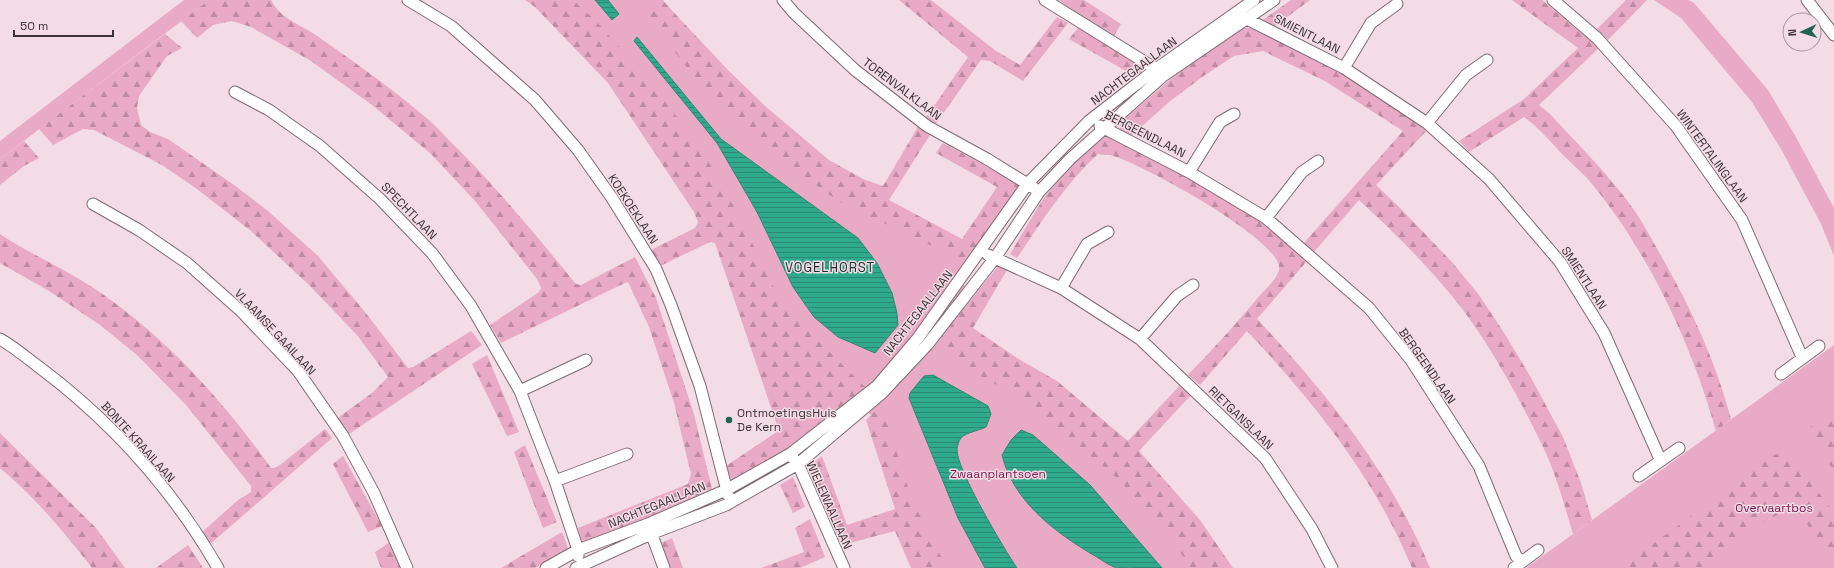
<svg xmlns="http://www.w3.org/2000/svg" width="1834" height="568" font-family="'Space Grotesk',sans-serif">
  <style>
    .green { fill: #e9aac5 }
    .forest { fill: url(#forest-firs) }
    .water { fill: url(#water-rules); stroke: #338672 }
    .lines { fill: none; stroke-linecap: round; stroke-linejoin: round }
    .street-casing { stroke: #7f6b73; stroke-width: 13 }
    .street { stroke: #fff; stroke-width: 11 }
    .poi-dot { fill: #216251; stroke: #f3dce5; stroke-width: 1.5 }
    .labels { text-anchor: middle; dominant-baseline: central; stroke-width: 3; stroke-linejoin: round; paint-order: stroke }
    .street-label { font-size: 12px; fill: #3b3235; stroke: #f3dce5 }
    .poi-label { font-size: 12px; fill: #3b3235; stroke: #f3dce5; text-anchor: start }
    .park-label { font-size: 12px; fill: #7c164f; stroke: #f3dce5 }
    .neighbourhood-label { font-size: 13px; letter-spacing: 1px; fill: #123128; stroke: #f3dce5 }
  </style>
  <defs>
    <pattern id="forest-firs" width="22" height="20" patternUnits="userSpaceOnUse"><rect width="22" height="20" fill="#e9aac5"/><path d="M5 1l3.5 6h-7zM16 11l3.5 6h-7z" fill="#be8ba1"/></pattern>
    <pattern id="water-rules" width="6" height="5" patternUnits="userSpaceOnUse"><rect width="6" height="5" fill="#2faa8c"/><path d="M0 2.5h6" fill="none" stroke="#298b73"/></pattern>
  </defs>
  <rect width="100%" height="100%" fill="#f3dce5"/>
  <path class="green" d="M184,0H209L0,159V141Z
    M549,0H663L786,145L967,263L963,269L967,329L1211,568H933L877,421L833,376Z
    M1654,0H1689L1694,3L1768,90L1797,139L1834,208V256L1821,224L1781,149L1752,102L1681,18Z
    M1834,345V568H1526Z"/>
  <path class="forest" d="M209,0H271C283,22 302,24 320,38C357,64 394,90 429,120C440,130 450,142 461,152C502,194 539,239 576,284L581,285L635,257L656,298L694,414L712,489L583,545L578,528L688,484L691,474L674,403L649,327L629,284L627,282L501,343L490,325L539,292L541,288L537,279L476,202L431,154L372,105L311,61L251,27L232,21L213,25L197,38L181,21Z
    M525,0H573L597,22L653,85L703,152L738,214L783,306L866,388L788,451L732,480L727,473L726,466L778,431L777,425L715,243L710,242L658,267L649,251L695,228L698,222L694,212L608,83L535,7Z
    M662,0L728,70L765,106L829,160L863,179L883,186L918,127L930,135L889,200L962,239L997,187L936,153L943,143L1022,186L967,263L838,201L777,157L735,119L697,80L648,18Z
    M899,0H931L996,51L1020,65L1057,17L1068,23L1023,81L990,61L981,60L935,125L925,119L968,57Z
    M1059,0H1084L1121,24L1114,36L1093,25Z
    M1291,0H1310L1275,26L1263,20Z
    M1512,0H1542L1599,48L1539,105L1549,113C1575,141 1602,168 1626,199C1641,218 1652,240 1664,261C1693,312 1716,363 1731,419L1716,431C1692,344 1646,247 1587,178C1579,170 1571,163 1563,155C1550,141 1539,128 1524,117L1469,152L1459,141L1524,99L1578,48Z
    M1626,0H1647L1608,40L1597,29Z
    M1240,27L1252,28L1333,68L1428,129L1376,185L1398,206L1452,262L1479,295L1503,331L1530,376L1563,437L1581,483L1592,520L1573,534C1564,504 1556,473 1542,445C1521,401 1490,345 1460,306C1430,268 1395,233 1359,200L1314,252L1304,243L1403,131L1325,81L1263,51L1234,56L1205,75L1169,102L1130,137L1119,130L1121,122L1172,78Z
    M1078,28L1142,64L1145,69L1135,76L1069,39Z
    M165,34L182,48L167,56L139,96L137,108L141,125L150,132L168,139L234,185L268,211L318,256L365,312L408,368L413,367L471,331L482,345L346,436L335,420L372,393L388,377L357,335L310,286L251,231L197,189L162,165L94,130L83,129L53,145L39,129Z
    M1100,137H1108C1134,150 1162,161 1188,175C1231,199 1271,227 1307,261L1257,319C1327,393 1391,473 1430,568H1412C1375,478 1313,401 1247,331L1200,385L1188,375C1213,349 1238,322 1261,294C1267,288 1277,278 1279,270C1286,242 1137,161 1110,155C1106,155 1102,155 1098,154C1065,184 1042,221 1017,258L1010,254L1043,199L1064,174Z
    M24,141L39,158L24,166L0,185V159Z
    M0,234C30,254 63,268 92,287C163,334 222,399 271,468H274L280,465L325,429L332,438L208,546L200,534L238,500L251,492V486L187,406L137,355L100,325L49,291L0,263Z
    M1000,264L1008,268L973,328L1017,358L1057,381L1128,441L1181,384L1192,394L1139,451L1200,520L1233,568H1191L1164,528L1120,481L1057,427L1001,387L960,365L933,346Z
    M487,355L519,432L507,436L472,364Z
    M882,405L912,500L947,568H911L895,531L842,545L813,481L809,466L822,456L847,525L895,509L866,420Z
    M1834,410V471L1806,430Z
    M0,433L96,528L125,568H92C64,532 35,497 0,468Z
    M525,445L557,522L543,528L514,452Z
    M1786,451L1789,453L1834,513V560L1794,507H1791L1763,523L1702,568H1620L1774,455Z
    M343,456L382,526L368,532L333,464Z
    M793,477L805,507L793,513L780,485Z
    M810,519L825,557L800,568H761L804,552L795,528Z
    M562,532L569,551L547,561L535,568H501Z
    M672,538L683,568H670L661,543Z
    M390,542L401,568H381L375,552Z
    M188,545L203,568H156Z"/>
  <path class="water" d="M595,0H608L619,14L612,20Z
    M637,37L721,139L858,238L877,263L892,293L897,313L898,325L875,353L838,337L814,317L793,287L757,212L717,143L634,41Z
    M933,375L988,406L991,414L986,427C978,431 967,432 961,438C959,440 957,447 957,450C957,470 1004,549 1017,568H985L958,518L909,398L910,393L924,376Z
    M1021,430L1033,435L1090,485L1162,568C1153,568 1120,568 1114,567C1106,564 1098,557 1090,553C1052,530 1013,500 1002,455L1011,440Z"/>
  <g class="lines">
    <g class="street-casing">
      <path id="street" d="M408,0L451,26L535,100L578,150L612,198L656,269L671,305L700,386L728,495
        M783,0L794,13L855,70L927,126L987,159L1034,188
        M1045,0L1156,69L1160,73
        M1553,0L1597,38L1676,126L1742,220L1802,357
        M1807,0L1834,35
        M1241,16L1344,68L1427,123L1489,179L1560,262L1604,333L1660,459
        M1344,68L1371,23L1397,4
        M235,92L269,110L320,146L380,199L432,253L471,306L520,391L555,481L578,550V556
        M1427,123L1466,75L1487,60
        M1100,126L1189,172L1266,218L1369,308L1411,360L1479,466L1516,556L1522,562
        M1189,172L1220,122L1234,114
        M93,204L139,230L187,263L242,312L298,371L343,436L374,493L407,568
        M1266,218L1302,172L1318,161
        M988,255L1061,288L1140,339L1265,458L1312,529L1332,568
        M1061,288L1087,244L1108,232
        M0,339C14,347 27,358 39,367C111,421 173,490 218,568
        M1140,339L1177,296L1193,285
        M1781,374L1819,346
        M520,391L586,360
        M793,458L798,464L844,568
        M1639,476L1679,448
        M555,481L627,454
        M649,527L664,568
        M546,568L578,550L648,524L726,490L790,454L877,386L918,338L1028,183L1089,121L1156,69L1254,0
        M576,568L653,533L726,505L798,464L882,393L927,345L995,258L1039,192L1070,159L1163,76L1274,0
        M1514,568L1538,550"/>
    </g>
    <use href="#street" class="street"/>
  </g>
  <circle class="poi-dot" cx="729" cy="420" r="4"/>
  <g class="labels">
    <g class="street-label">
      <text transform="translate(1307 34) rotate(27)">SMIENTLAAN</text>
      <text transform="translate(1134 71) rotate(-37)">NACHTEGAALLAAN</text>
      <text transform="translate(902 89) rotate(37)">TORENVALKLAAN</text>
      <text transform="translate(1145 134) rotate(27)">BERGEENDLAAN</text>
      <text transform="translate(1712 156) rotate(54)">WINTERTALINGLAAN</text>
      <text transform="translate(633 209) rotate(57)">KOEKOEKLAAN</text>
      <text transform="translate(409 211) rotate(46)">SPECHTLAAN</text>
      <text transform="translate(1584 278) rotate(57)">SMIENTLAAN</text>
      <text transform="translate(918 313) rotate(-52)">NACHTEGAALLAAN</text>
      <text transform="translate(275 332) rotate(47)">VLAAMSE GAAILAAN</text>
      <text transform="translate(1427 366) rotate(55)">BERGEENDLAAN</text>
      <text transform="translate(1241 418) rotate(44)">RIETGANSLAAN</text>
      <text transform="translate(138 442) rotate(48)">BONTE KRAAILAAN</text>
      <text transform="translate(657 505) rotate(-22)">NACHTEGAALLAAN</text>
      <text transform="translate(829 505) rotate(66)">WIELEWAALLAAN</text>
    </g>
    <g class="poi-label">
      <text x="737" y="413">OntmoetingsHuis<tspan x="737" dy="14">De Kern</tspan></text>
    </g>
    <g class="park-label">
      <text x="998" y="474">Zwaanplantsoen</text>
      <text x="1774" y="508">Overvaartbos</text>
    </g>
    <g class="neighbourhood-label">
      <text x="830" y="267">VOGELHORST</text>
    </g>
  </g>
  <g transform="translate(1802 32) rotate(266)"><circle r="19" fill="#f3dce5" stroke="#a9989f"/>
  <path d="M0-3L7 15L0 10L-7 15Z" fill="#216251"/>
  <text y="-6" font-size="11" font-weight="bold" text-anchor="middle" fill="#3b3235">N</text>
  </g>
  <path d="M14 30v6h99v-6" fill="none" stroke="#3b3235" stroke-width="2"/>
  <text x="20" y="30" font-size="12" fill="#3b3235" stroke="#f3dce5" stroke-width="3" paint-order="stroke">50 m</text>
</svg>
